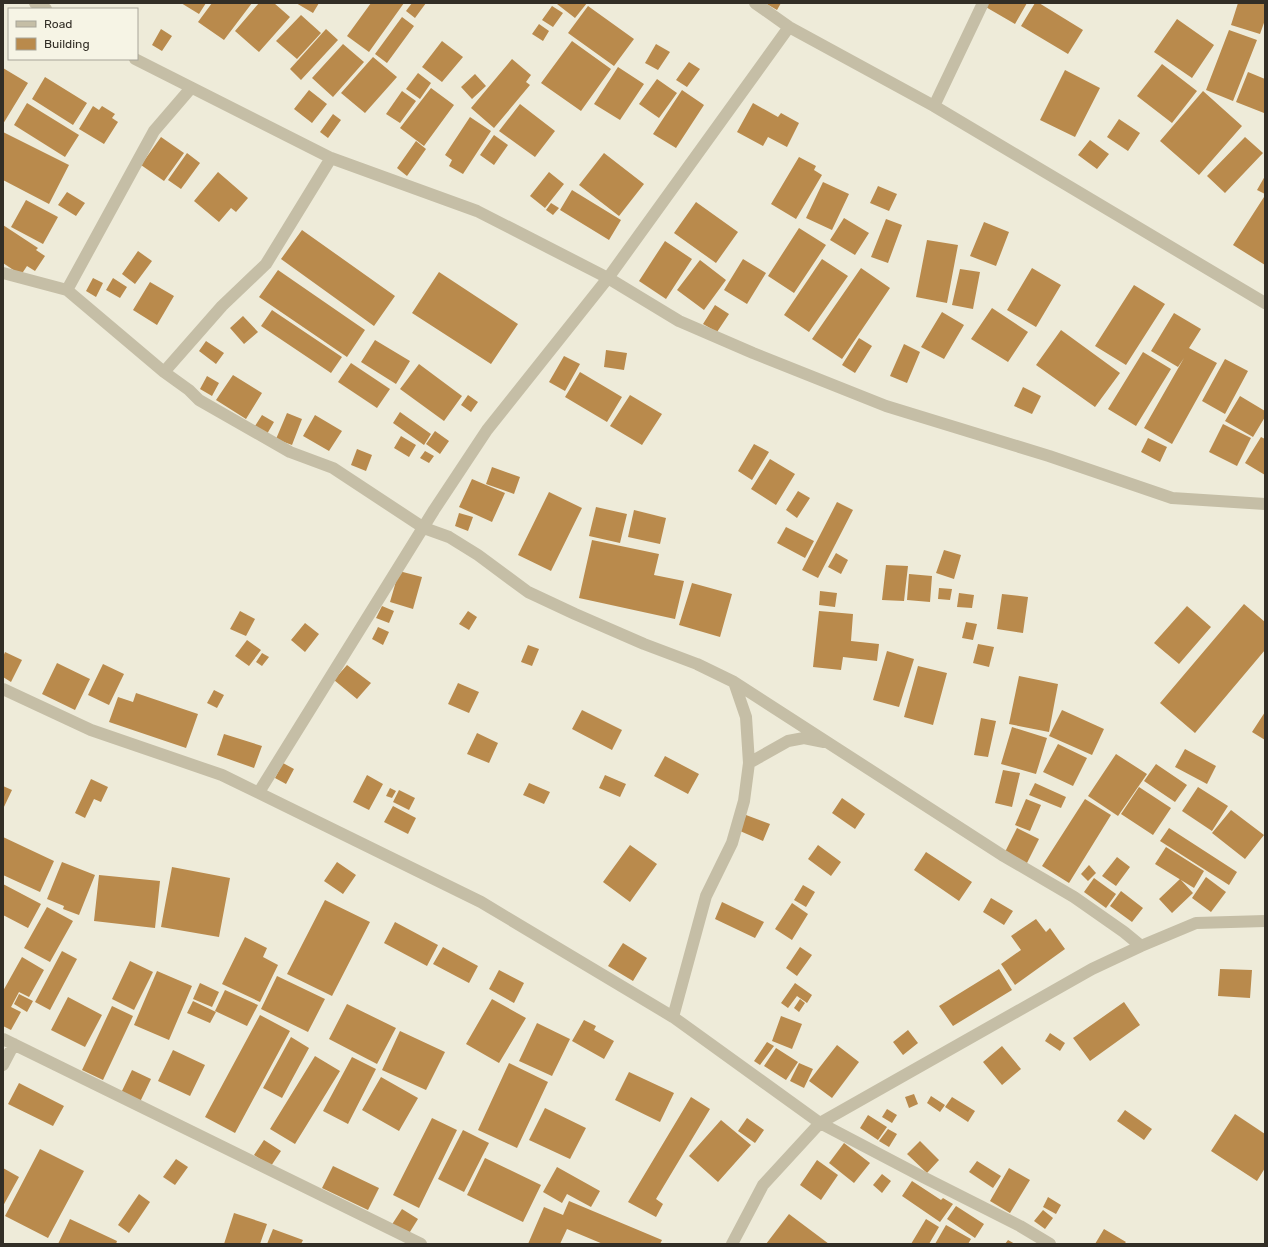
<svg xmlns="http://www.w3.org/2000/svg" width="1268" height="1247" font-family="Rubik,sans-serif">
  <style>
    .building { fill: #b98a4c }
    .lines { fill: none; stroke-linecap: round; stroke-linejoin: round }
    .minor { stroke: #c5bea6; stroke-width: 12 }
  </style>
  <rect width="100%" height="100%" fill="#eeebd9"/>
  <path class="building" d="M181,3H206L199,14Z
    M212,3H252L224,40L198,22Z
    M259,3H274L290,17L259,52L235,31Z
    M296,3H319L313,13Z
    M371,3H404L369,52L347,36Z
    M412,3H426L415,18L406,11Z
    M558,3H587L575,18L557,4Z
    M765,3H781L777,10Z
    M986,3H1027L1015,24L984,6Z
    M1035,3H1039L1083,30L1068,54L1021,26Z
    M1238,3H1265V20L1260,34L1231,25Z
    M552,6L563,13L553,27L542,20Z
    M588,6L634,39L614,66L568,33Z
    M301,15L321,33L297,59L276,41Z
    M402,17L414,26L387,63L375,54Z
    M1177,19L1214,45L1192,78L1154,52Z
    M539,24L549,31L543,41L532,34Z
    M161,29L172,36L162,51L152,45Z
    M326,29L338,40L301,80L290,69Z
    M1229,30L1257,40L1233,101L1206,90Z
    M442,41L463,57L442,82L422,67Z
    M572,41L611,69L581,111L541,83Z
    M343,44L364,62L333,97L312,78Z
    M656,44L670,52L658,70L645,63Z
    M373,57L397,77L365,113L341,93Z
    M512,59L531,75L526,82L530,85L494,128L471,108Z
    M689,62L700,69L687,87L676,80Z
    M1162,64L1197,91L1172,123L1137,96Z
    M618,67L644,84L620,120L594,104Z
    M3,68L28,83L3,124Z
    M1065,70L1100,88L1075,137L1040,120Z
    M1248,72L1265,79L1264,113L1236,102Z
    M418,73L431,83L420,99L406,89Z
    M475,74L486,86L472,99L461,87Z
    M45,77L87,103L73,125L32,99Z
    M657,79L677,93L659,118L639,104Z
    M431,88L454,105L424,146L400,128Z
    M309,90L327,104L312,123L294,109Z
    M682,90L704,105L676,148L653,134Z
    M402,91L416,101L400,123L386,114Z
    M1203,91L1242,126L1199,175L1160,141Z
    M27,103L79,135L65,157L14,125Z
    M753,103L778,117L781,113L799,123L787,147L768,137L763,146L737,132Z
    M520,104L555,131L535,157L499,131Z
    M93,106L99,110L102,106L115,114L112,118L118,122L104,144L79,129Z
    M333,114L341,120L328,138L320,132Z
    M470,117L491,131L463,174L449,166L452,160L445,155Z
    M1119,119L1140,133L1128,151L1107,137Z
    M3,132L69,165L49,204L3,180Z
    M494,135L508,145L494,165L480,155Z
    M161,137L184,153L164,181L141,165Z
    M1245,137L1263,153L1225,193L1207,176Z
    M1090,140L1109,154L1097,169L1078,155Z
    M416,141L426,149L407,176L397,168Z
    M187,153L200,163L181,189L168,180Z
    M604,153L644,184L619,216L579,185Z
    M799,157L816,166L814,170L822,175L796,219L771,204Z
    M218,172L248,198L236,212L231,208L219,222L194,201Z
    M549,172L564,184L545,208L530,196Z
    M1265,176V194L1257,190Z
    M823,182L849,194L832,230L806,218Z
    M878,186L897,194L889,211L870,203Z
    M572,190L621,220L609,240L560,210Z
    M67,192L85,203L76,216L58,205Z
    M1264,197L1265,198V265L1233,245Z
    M26,200L58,217L43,244L11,227Z
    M696,202L738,232L716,263L674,233Z
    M551,203L559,208L553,215L546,210Z
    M844,218L869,233L855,255L830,240Z
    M886,219L902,225L888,263L871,257Z
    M984,222L1009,232L996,266L970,256Z
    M3,225L38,248L36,250L45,256L35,271L27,266L21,275L3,263Z
    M799,228L826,245L794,293L768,276Z
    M302,230L395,296L374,326L281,259Z
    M927,240L958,245L947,303L916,297Z
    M665,241L692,259L666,299L639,281Z
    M138,251L152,261L135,284L122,274Z
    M743,259L766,273L747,304L724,290Z
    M822,259L848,276L809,332L784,315Z
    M700,260L726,280L704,310L677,290Z
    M861,268L890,288L842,359L812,339Z
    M1032,268L1061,285L1036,327L1007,310Z
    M960,269L980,272L973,309L952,305Z
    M278,270L365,330L347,357L259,297Z
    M439,272L518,324L491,364L412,313Z
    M93,278L103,283L96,297L86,291Z
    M113,278L127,287L120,298L106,290Z
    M150,282L174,296L157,325L133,310Z
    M1134,285L1165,304L1126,365L1095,346Z
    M715,305L729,314L717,332L703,324Z
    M992,308L1028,332L1008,362L971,339Z
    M272,310L342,357L331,373L261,326Z
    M942,312L964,325L944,359L921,347Z
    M1174,313L1201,329L1189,348L1217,363L1172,444L1144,428L1184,358L1178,367L1151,351Z
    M243,316L258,332L244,344L230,328Z
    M1061,330L1120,373L1095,407L1036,365Z
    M859,338L872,346L855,373L842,365Z
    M375,340L410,361L396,384L361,362Z
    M206,341L224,353L216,364L199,351Z
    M904,344L920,352L907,383L890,376Z
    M606,350L627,353L624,370L604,367Z
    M1143,352L1171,369L1136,426L1108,409Z
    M564,356L580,364L565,391L549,382Z
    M1225,359L1248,371L1225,414L1202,401Z
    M351,363L390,389L377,408L338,382Z
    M419,364L462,396L444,421L400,389Z
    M580,372L622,397L607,422L565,397Z
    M233,375L262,393L246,419L216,400Z
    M207,376L219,383L212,396L200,389Z
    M1023,387L1041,396L1032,414L1014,406Z
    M468,395L478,402L471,412L461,405Z
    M630,395L662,414L642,445L610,426Z
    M1240,396L1265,411V417L1253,437L1225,421Z
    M400,412L431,434L424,445L393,423Z
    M287,413L302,419L292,445L276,439Z
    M262,415L274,422L267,434L255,426Z
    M315,415L342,431L329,451L303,436Z
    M1223,424L1251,438L1237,466L1209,452Z
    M435,431L449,441L440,454L426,444Z
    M401,436L416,445L409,457L394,448Z
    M1261,437L1265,439V475L1245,463Z
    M1148,438L1167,447L1160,462L1141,452Z
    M754,444L769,452L752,480L738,471Z
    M357,449L372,455L366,471L351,465Z
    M425,451L434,456L429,463L420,458Z
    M770,459L795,474L776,505L751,489Z
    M492,467L520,477L514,494L486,484Z
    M472,479L505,493L492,522L459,507Z
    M798,491L810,498L797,518L786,510Z
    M549,492L582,508L551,571L518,555Z
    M837,502L853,510L818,578L802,570Z
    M596,507L627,514L620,543L589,536Z
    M634,510L666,518L660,544L628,537Z
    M459,513L473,517L468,531L455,526Z
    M786,527L814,541L805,558L777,543Z
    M592,540L659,554L654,575L684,581L675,619L579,598Z
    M944,550L961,555L954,579L936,573Z
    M836,553L848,560L841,574L828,567Z
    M886,565L908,566L904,601L882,600Z
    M399,571L422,577L413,609L390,602Z
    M909,574L932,576L930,602L907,600Z
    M692,583L732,594L720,637L679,625Z
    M939,588L952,589L950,600L938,599Z
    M820,591L837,593L835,607L819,605Z
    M959,593L974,595L972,608L957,607Z
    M1002,594L1028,597L1023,633L997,629Z
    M1244,604L1265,622V650L1195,733L1160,703Z
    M382,606L394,611L389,623L376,618Z
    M1187,606L1211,627L1179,664L1154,643Z
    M240,611L255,619L246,636L230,629Z
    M468,611L477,617L469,630L459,624Z
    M819,611L853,614L851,641L879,644L877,661L843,657L841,670L813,667Z
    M966,622L977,624L973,640L962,638Z
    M305,623L319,634L305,652L291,640Z
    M378,627L389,632L383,645L372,639Z
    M247,640L261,650L249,666L235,656Z
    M978,644L994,647L989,667L973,663Z
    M528,645L539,649L532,666L521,662Z
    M887,651L914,659L899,707L873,700Z
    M5,652L22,660L11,682L3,677V657Z
    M262,653L269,657L262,666L256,662Z
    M57,663L90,679L75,710L42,694Z
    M103,664L124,674L109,705L88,695Z
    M347,665L371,683L357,699L334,680Z
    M918,666L947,673L933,725L904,717Z
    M1019,676L1058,684L1049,732L1009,724Z
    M458,683L479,692L469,713L448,704Z
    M214,690L224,695L217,708L207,703Z
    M136,693L198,714L186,748L109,722L118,697L133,702Z
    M582,710L622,730L612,750L572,729Z
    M1062,710L1104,729L1092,755L1049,736Z
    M1265,712V740L1252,732Z
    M981,718L996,721L988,757L974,755Z
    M1012,727L1047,738L1036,774L1001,764Z
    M477,733L498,743L489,763L467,754Z
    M224,734L262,746L254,768L217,755Z
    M1058,744L1087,758L1073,786L1043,772Z
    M1185,749L1216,766L1207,784L1175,767Z
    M1116,754L1147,774L1118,816L1088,796Z
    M665,756L699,774L688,794L654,776Z
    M283,763L294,769L286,784L275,778Z
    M1156,764L1187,785L1175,802L1144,781Z
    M1003,770L1020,773L1012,807L995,803Z
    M367,775L383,784L369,810L353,802Z
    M605,775L626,784L620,797L599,788Z
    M91,779L108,787L101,802L94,799L85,818L75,813Z
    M529,783L550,792L544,804L523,795Z
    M1035,783L1066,797L1061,808L1029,795Z
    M3,786L12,790L3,809Z
    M1139,787L1171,808L1153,835L1121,814Z
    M1198,787L1228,806L1212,831L1182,811Z
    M390,788L396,791L392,798L386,796Z
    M399,790L415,798L409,810L393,802Z
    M842,798L865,814L855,829L832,813Z
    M1026,799L1041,805L1030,831L1015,825Z
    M1085,799L1111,815L1069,883L1042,866Z
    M393,806L416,818L408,834L384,822Z
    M1231,810L1264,835L1245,859L1212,833Z
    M746,815L770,824L763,841L740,831Z
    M1017,828L1039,839L1026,865L1004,854Z
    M1169,828L1237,872L1229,885L1160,841Z
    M3,837L54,861L40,892L3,875Z
    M630,845L657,864L630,902L603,882Z
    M818,845L841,862L831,876L808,859Z
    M1166,847L1204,871L1194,888L1155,864Z
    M926,852L972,882L959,901L914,870Z
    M1117,857L1130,867L1116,886L1102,876Z
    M62,862L95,875L79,915L63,909L64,906L47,899Z
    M337,862L356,875L343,894L324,881Z
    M1089,865L1096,873L1088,881L1081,874Z
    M172,867L230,878L219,937L161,927Z
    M99,875L160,881L155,928L94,921Z
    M1206,877L1226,892L1211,912L1192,898Z
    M1094,878L1116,894L1106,908L1084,892Z
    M1180,879L1193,893L1172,913L1159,899Z
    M3,884L41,904L28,928L3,915Z
    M803,885L815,892L806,907L794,900Z
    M1121,891L1143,908L1132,922L1110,906Z
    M991,898L1013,911L1004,925L983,912Z
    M325,900L370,922L332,996L287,974Z
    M722,902L764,922L755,938L715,919Z
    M792,903L808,914L792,940L775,929Z
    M47,907L73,921L50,962L24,948Z
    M1036,919L1046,932L1050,928L1065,949L1015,985L1001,964L1021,950L1011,936Z
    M395,922L438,945L427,966L384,943Z
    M245,937L267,948L263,957L278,965L260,1002L222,984Z
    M623,943L647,958L633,981L608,966Z
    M443,947L478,966L469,983L433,964Z
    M800,947L812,955L797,976L786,968Z
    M62,951L77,959L50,1010L35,1002Z
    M22,957L44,970L29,997L19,992L11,1007L21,1012L11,1030L3,1026V991Z
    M130,961L153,972L134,1010L112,999Z
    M999,969L1012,990L953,1026L939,1006Z
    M1220,969L1252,970L1250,998L1218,996Z
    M499,970L524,983L514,1003L489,989Z
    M157,971L192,986L169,1040L134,1025Z
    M277,976L325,999L308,1032L261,1009Z
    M200,983L219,992L212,1007L193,999Z
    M795,983L812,995L807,1003L797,996L788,1008L781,1003Z
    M225,990L258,1005L247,1026L215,1011Z
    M19,994L33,1001L27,1012L14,1004Z
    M68,997L102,1015L85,1047L51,1030Z
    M492,999L526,1018L499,1063L466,1044Z
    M800,999L805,1003L799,1012L794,1008Z
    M193,1001L216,1012L210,1023L187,1013Z
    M1124,1002L1140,1025L1090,1061L1073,1038Z
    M347,1004L396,1028L377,1064L329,1039Z
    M112,1006L133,1016L103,1080L82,1070Z
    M260,1015L290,1031L235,1133L205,1117Z
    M781,1016L802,1024L792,1049L772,1041Z
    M584,1020L596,1026L594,1030L614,1041L604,1059L572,1041Z
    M537,1023L570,1039L552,1076L519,1061Z
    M908,1030L918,1043L903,1055L893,1042Z
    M400,1031L445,1052L426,1090L382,1070Z
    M1050,1033L1065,1043L1060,1051L1045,1041Z
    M291,1037L309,1048L282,1098L263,1088Z
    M767,1042L774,1046L760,1065L754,1061Z
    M837,1045L859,1062L832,1098L809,1081Z
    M1002,1046L1021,1069L1002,1085L983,1062Z
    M776,1048L798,1062L786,1080L764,1066Z
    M173,1050L205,1065L190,1096L158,1081Z
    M315,1056L340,1071L295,1144L270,1129Z
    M352,1057L376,1069L348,1124L323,1111Z
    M509,1063L548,1082L517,1148L478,1130Z
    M799,1063L813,1069L804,1088L790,1081Z
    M132,1070L151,1079L140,1102L121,1093Z
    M629,1072L674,1093L660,1122L615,1100Z
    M381,1077L418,1098L399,1131L362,1110Z
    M19,1083L64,1106L53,1126L8,1104Z
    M914,1094L918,1104L909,1108L905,1097Z
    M931,1096L945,1105L940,1112L927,1103Z
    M691,1097L710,1109L656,1199L663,1204L656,1217L628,1202Z
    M952,1097L975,1111L968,1122L945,1107Z
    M545,1108L586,1128L570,1159L529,1140Z
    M887,1109L897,1115L892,1123L882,1117Z
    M1125,1110L1152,1129L1144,1140L1117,1121Z
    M1235,1114L1265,1134V1168L1257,1181L1211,1151Z
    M868,1115L887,1127L878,1140L860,1128Z
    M432,1118L457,1130L419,1208L393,1195Z
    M747,1118L764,1130L755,1143L738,1131Z
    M721,1120L751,1145L718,1182L689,1156Z
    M888,1129L897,1134L889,1147L879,1141Z
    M463,1130L489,1143L464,1192L438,1179Z
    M264,1140L281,1151L271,1166L254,1155Z
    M920,1141L939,1160L927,1173L907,1154Z
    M844,1143L870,1163L854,1183L829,1163Z
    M40,1149L84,1171L48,1238L5,1216Z
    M485,1158L541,1185L523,1222L467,1195Z
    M176,1159L188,1167L175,1185L163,1177Z
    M817,1160L838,1175L821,1200L800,1185Z
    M977,1161L1001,1176L993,1188L969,1172Z
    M333,1166L379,1188L368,1210L322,1188Z
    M557,1167L600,1191L591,1207L567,1194L562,1203L543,1192Z
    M3,1168L19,1177L3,1206Z
    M1009,1168L1030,1180L1010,1213L990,1201Z
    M882,1174L891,1181L882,1193L873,1185Z
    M912,1181L941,1200L943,1198L953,1204L940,1222L902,1196Z
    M139,1194L150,1202L129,1233L118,1225Z
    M1048,1197L1061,1205L1056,1214L1043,1207Z
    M569,1201L662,1240L660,1244H603L567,1229L560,1244H528L544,1207L563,1215Z
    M956,1206L984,1224L975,1238L947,1219Z
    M402,1209L418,1219L408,1235L391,1226Z
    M1043,1210L1053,1218L1045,1229L1034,1221Z
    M234,1213L267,1224L260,1244H224Z
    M789,1214L829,1244H766Z
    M70,1219L117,1241L116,1244H58Z
    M926,1219L939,1227L929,1244H911Z
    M946,1225L971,1239L968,1244H935Z
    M273,1229L303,1240L301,1244H267Z
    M1104,1229L1126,1242L1124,1244H1095Z
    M1008,1240L1015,1244H1005Z"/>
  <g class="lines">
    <path class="minor" d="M35,3L46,9
      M755,3L789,27L934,106L1265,303
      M135,59L331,158L477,211L608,278L679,321L753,353L886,406L1049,456L1172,498L1265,504
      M934,106L983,3
      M331,158L266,264L222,306L164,372L189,390L199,400L290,452L333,468L424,528L449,537L478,555L528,592L575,614L644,644L697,664L734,682L746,717L749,763L744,801L732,843L706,896L673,1017
      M3,273L67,290L164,372
      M67,290L154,131L191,88
      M734,682L1002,855L1074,897L1124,932L1141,946
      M3,689L91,730L222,775L481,902L673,1017L820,1123L923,1177L1020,1226L1050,1244
      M749,763L788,741L804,738L824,742
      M259,792L434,510L487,430L608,278L789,27
      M3,1039L421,1244
      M3,1065L14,1044
      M732,1244L763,1185L820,1123L1092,969L1141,946L1196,923L1265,921"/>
  </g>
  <rect width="1268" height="1247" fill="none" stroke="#322e26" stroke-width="8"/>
  <rect x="8" y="8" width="130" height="52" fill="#f6f4e5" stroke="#a8a599"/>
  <rect x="16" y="21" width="20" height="6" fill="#c5bea6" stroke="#a8a599"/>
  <text x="44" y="28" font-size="12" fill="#322e26">Road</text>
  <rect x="16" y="38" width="20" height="12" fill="#b98a4c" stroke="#a8a599"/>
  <text x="44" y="48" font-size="12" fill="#322e26">Building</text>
</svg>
